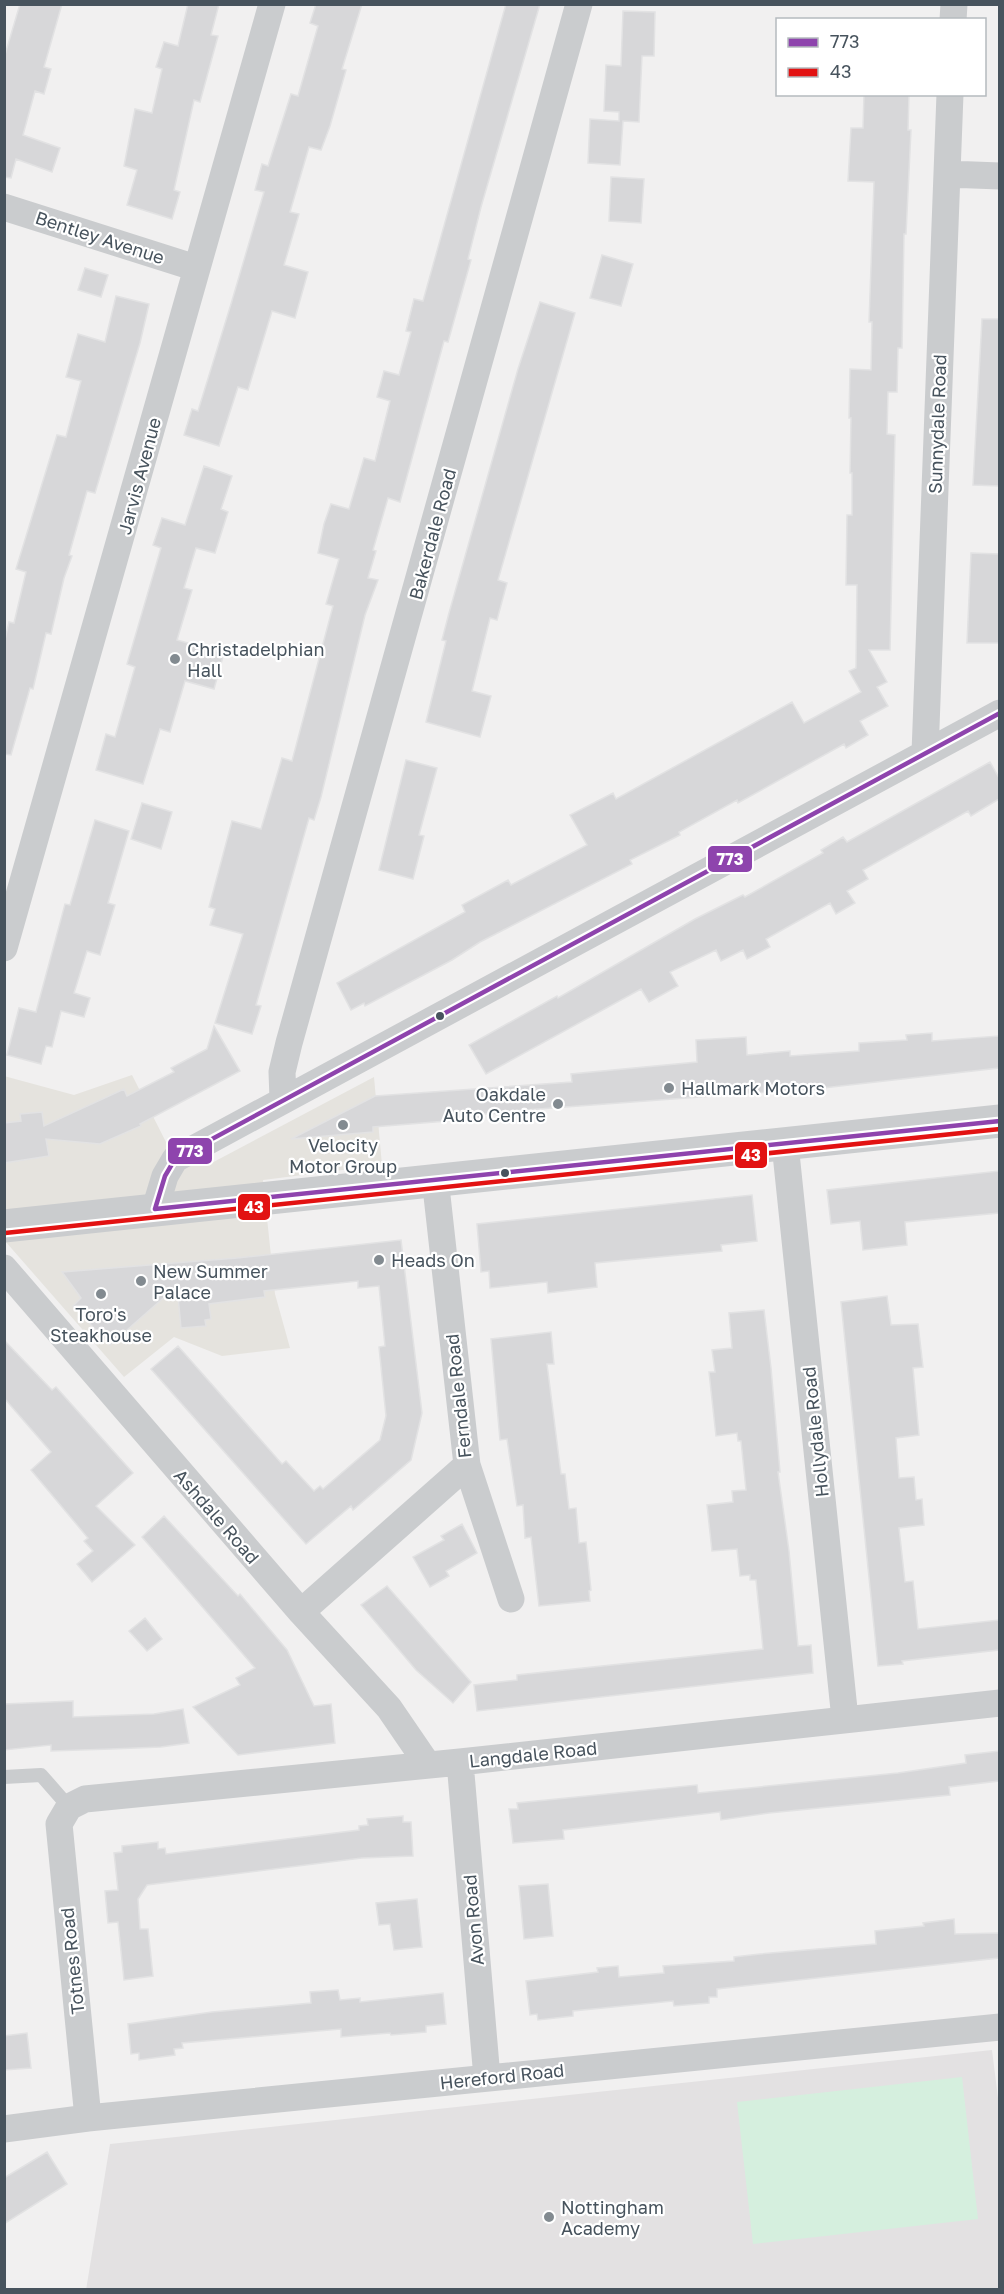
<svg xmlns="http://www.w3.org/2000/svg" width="1004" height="2294" font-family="'Golos Text',sans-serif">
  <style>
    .commercial { fill: #e5e3de }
    .education { fill: #e3e1e2 }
    .green { fill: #d5efde }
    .building { fill: #d7d7d9; stroke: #e2e2e3; stroke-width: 1.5 }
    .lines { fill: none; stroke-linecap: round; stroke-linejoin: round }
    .service { stroke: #caccce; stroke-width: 14 }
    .minor { stroke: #caccce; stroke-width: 27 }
    .tertiary { stroke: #caccce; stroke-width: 33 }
    .bus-1-casing { stroke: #fff; stroke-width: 9 }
    .bus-2-casing { stroke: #fff; stroke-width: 9 }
    .bus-1 { stroke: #8e44ad; stroke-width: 4.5 }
    .bus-2 { stroke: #e21212; stroke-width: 4.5 }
    .poi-dot { fill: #828a90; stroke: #fff; stroke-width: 2 }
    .bus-dot { fill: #47535d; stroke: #fff; stroke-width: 2 }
    .labels { text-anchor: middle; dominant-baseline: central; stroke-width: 4.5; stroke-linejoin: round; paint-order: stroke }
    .street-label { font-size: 18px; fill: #47535d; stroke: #fff }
    .poi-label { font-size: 18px; fill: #47535d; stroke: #fff; text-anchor: start }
    .line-badge { stroke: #fff; stroke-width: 2 }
    .badge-label { font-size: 16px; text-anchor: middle; font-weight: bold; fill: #fff }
  </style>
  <rect width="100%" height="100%" fill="#f1f0f0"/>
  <path class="commercial" d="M132,1075L168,1146L206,1166L374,1077L382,1165L263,1180L275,1294L290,1348L222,1356L174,1337L124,1377L5,1241L4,1076L74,1095Z"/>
  <path class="education" d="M992,2050L1000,2114L999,2289L86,2290L110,2144Z"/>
  <path class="green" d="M962,2077L978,2219L753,2244L737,2102Z"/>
  <path class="building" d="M20,4H62L44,67L51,69L44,94L35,91L23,135L60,148L52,172L16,159L11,178L4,177V58Z
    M188,4H219L211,35L218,36L200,102L194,100L174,190L180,192L172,219L127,205L137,170L124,166L135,109L152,113L162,69L156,67L164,42L178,46Z
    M316,4H362L342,69L346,70L330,126L321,150L309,147L290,212L299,214L284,265L308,272L295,318L272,311L248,390L238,387L219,446L184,435L192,409L198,411L231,304L264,192L255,190L262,164L268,166L291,94L298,96L318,26L310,23Z
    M506,4H540L481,207L468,259L471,260L448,342L444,341L400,502L388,498L373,550L376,551L368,578L378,580L365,615L321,797L314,820L309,818L256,1005L261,1006L252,1034L215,1023L243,934L210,925L215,909L209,907L232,821L261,829L282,758L292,761L333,606L326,604L339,559L318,553L324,524L331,504L349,509L364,458L375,461L390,401L377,397L384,371L399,375L411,332L406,331L414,299L423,301Z
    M623,11L655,12L654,56H642L639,122L623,121L620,165L588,163L590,119L619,121V112L604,111L606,65L621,66Z
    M864,94H909L908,130H911L906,234H904L902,348H898L897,392H888L887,434L895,435L890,650H869L887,682L877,687L888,706L860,721L868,735L846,748L844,744L738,803L737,800L679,832L680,835L630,860L632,864L480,942L452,960L365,1006L364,1003L351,1010L337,983L465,912L462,905L508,880L511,885L587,845L570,815L613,793L616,799L792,702L804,723L861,692L849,671L856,668L857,585H846L847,515H852V473H850L851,418H849L850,369L871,370L872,322H869L874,182L848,181L851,128H863Z
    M611,177L644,179L641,223L609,221Z
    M602,255L633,264L621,306L590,298Z
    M85,268L108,275L101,297L78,290Z
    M116,296L149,304L140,343L95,493L87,491L69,555L72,556L64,578L51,634L46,633L33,689L30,688L11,755L4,754V644L9,622L14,623L26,572L16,569L57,435L66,437L81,381L66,377L78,334L105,342Z
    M540,302L575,313L498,580L507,583L497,620L490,618L472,691L491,696L480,737L426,722L446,641L442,640L449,613L518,369Z
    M982,319H999V486L973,485Z
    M204,466L232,476L221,509L228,512L215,553L196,548L184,588L192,590L177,640L224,653L214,689L185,681L170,732L160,729L143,784L96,770L106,734L115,737L135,667L127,664L161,548L153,545L162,518L185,525Z
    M971,553L999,554V643H967Z
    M406,760L437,768L419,835L424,836L413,879L379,870Z
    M990,762L999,778V799L971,816L968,811L863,870L868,879L847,891L855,903L836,914L830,903L766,939L770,947L747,959L743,950L721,961L716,950L670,972L678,986L649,1002L641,989L486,1074L469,1045L557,996L558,998L695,919L743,895L745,897L823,853L821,850L843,837L847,842Z
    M142,803L172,812L161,849L131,839Z
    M95,820L129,831L108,903L115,905L100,955L87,951L74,993L90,998L84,1017L61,1011L52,1047L46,1046L41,1064L7,1055L19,1008L36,1012L65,904L70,905Z
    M214,1026L240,1071L140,1124L141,1126L100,1144L46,1139L49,1156L4,1163V1123L21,1121L20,1114L42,1112L44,1126L124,1089L127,1096L174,1072L171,1068L207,1049Z
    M932,1033V1041L999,1036V1068L823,1088L512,1111V1113L483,1114L484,1118L373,1127V1132L291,1139L375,1096L572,1082L571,1074L697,1062L696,1040L746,1037L747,1055L790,1051V1056L859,1051V1043L907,1040L906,1035Z
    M999,1171V1213L905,1222L907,1245L863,1250L860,1221L831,1224L827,1190Z
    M752,1195L757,1241L721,1245L722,1251L595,1263L597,1287L548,1293L547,1282L490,1288L489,1271L481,1272L477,1224Z
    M401,1240L422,1413L411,1460L353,1510L351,1506L306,1544L151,1369L178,1346L282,1464L286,1461L314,1491L320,1486L323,1489L380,1440L386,1416L379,1347L385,1346L379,1286L358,1288V1281L264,1291L265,1297L209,1304L211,1319L205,1320L206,1326L181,1328L177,1286L110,1345L73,1306L81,1298L62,1272L237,1258Z
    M887,1296L891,1325L918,1324L923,1367L913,1368L919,1435L896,1438L899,1478L914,1477L916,1500L922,1499L924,1525L899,1528L905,1582L913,1581L918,1629L999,1620V1650L902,1661L903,1664L878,1666L841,1302Z
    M764,1310L771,1368L780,1472H778L789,1551L798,1646L811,1645L813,1673L477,1711L474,1685L517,1680V1675L763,1649L756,1580H750V1575L740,1576L737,1549L712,1551L707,1505L733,1502L732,1491L746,1490L741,1441H738L737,1433L716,1436L709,1372H715L712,1350L732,1348L729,1313Z
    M551,1332L554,1364H547L561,1474H565L569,1509L576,1508L579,1543L586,1542L591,1590L589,1591L590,1601L539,1606L531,1537L525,1538L523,1505L517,1506L507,1439L500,1440L491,1339Z
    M4,1340L52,1390L56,1387L133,1473L96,1506L135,1545L92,1582L77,1564L93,1551L84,1541L88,1538L31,1470L51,1452L4,1398Z
    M164,1516L238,1596L240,1594L287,1650L314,1706L331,1704L335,1743L238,1755L193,1707L240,1685L236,1678L255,1668L142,1537Z
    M462,1524L477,1553L446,1571L449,1576L430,1587L413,1557L444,1540L441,1536Z
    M387,1586L471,1682L453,1703L416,1670L361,1605Z
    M145,1618L162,1639L147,1651L129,1631Z
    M73,1701V1717L154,1714L183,1709L189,1743L161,1747L111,1749L51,1751V1745L4,1750V1704Z
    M999,1751V1781L949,1787L950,1795L769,1813L721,1820L720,1812L652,1820L563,1830L564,1839L513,1843L509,1809H518L517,1803L697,1785L698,1793L898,1773L966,1763L965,1755Z
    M403,1816V1822H411L413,1856L362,1858L147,1885L138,1899L140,1929H148L153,1976L124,1980L118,1922L108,1923L105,1891L118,1890L114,1853L122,1852V1846L158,1842V1849L165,1848L166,1854L359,1830V1826L368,1825L367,1819Z
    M548,1884L553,1936L524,1939L519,1886Z
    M417,1899L422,1947L394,1950L390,1924L379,1925L376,1903Z
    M954,1919L955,1934L999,1933V1958L717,1989V1997H709V2003L674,2006L673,2001L573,2011V2016L538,2020L537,2014L530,2015L526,1981L598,1972L597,1968L618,1966L619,1977L664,1973L663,1966L734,1961V1957L760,1954L876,1944L875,1931L924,1926L923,1923Z
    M338,1990L340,2000L360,1998V2002L443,1993L446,2024L426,2026V2032L391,2035L390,2033L341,2037V2029L182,2043L183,2048L174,2049L175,2055L139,2060V2053L131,2054L128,2024L212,2012L311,2003L310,1992Z
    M27,2033L31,2068L4,2070V2036Z
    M47,2152L67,2184L4,2224V2178Z"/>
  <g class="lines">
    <path class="service" d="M4,1777L41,1775L69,1807"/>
    <path class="minor" d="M953,20L954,4
      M947,174L1000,176
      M4,207L196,268
      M925,753L950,94
      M4,948C96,634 181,318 272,4
      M283,1099L282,1072L289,1043L579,4
      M785,1144L845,1719
      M155,1209L165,1176L175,1159L1000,713
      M4,1268L301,1612L389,1708L428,1765
      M467,1465L511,1599
      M301,1612L467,1465L435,1178
      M460,1762L487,2078
      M88,2118L59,1824L69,1807L85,1799L460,1762L1000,1703
      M4,2129L88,2118L1000,2027"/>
    <path class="tertiary" d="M4,1226L1000,1121"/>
    <g class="bus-1-casing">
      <path id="bus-1" d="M1000,713L175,1159L165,1176L155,1209L1000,1121"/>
    </g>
    <g class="bus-2-casing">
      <path id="bus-2" d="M5,1233L1000,1129"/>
    </g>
    <use href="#bus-1" class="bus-1"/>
    <use href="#bus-2" class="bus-2"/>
  </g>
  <g class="poi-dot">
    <circle cx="175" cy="659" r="6"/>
    <circle cx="669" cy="1088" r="6"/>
    <circle cx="558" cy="1104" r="6"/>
    <circle cx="343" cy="1125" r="6"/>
    <circle cx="379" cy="1260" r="6"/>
    <circle cx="141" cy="1281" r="6"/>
    <circle cx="101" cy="1294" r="6"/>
    <circle cx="549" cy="2217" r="6"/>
  </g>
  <g class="bus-dot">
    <circle cx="440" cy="1016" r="5"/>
    <circle cx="505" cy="1173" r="5"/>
  </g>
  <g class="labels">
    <g class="street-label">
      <text transform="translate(100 237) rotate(18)">Bentley Avenue</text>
      <text transform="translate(937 424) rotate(-88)">Sunnydale Road</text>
      <text transform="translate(139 476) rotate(-75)">Jarvis Avenue</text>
      <text transform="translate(432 534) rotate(-75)">Bakerdale Road</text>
      <text transform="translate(458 1396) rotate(-96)">Ferndale Road</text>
      <text transform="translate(815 1432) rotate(-96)">Hollydale Road</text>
      <text transform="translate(217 1516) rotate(49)">Ashdale Road</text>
      <text transform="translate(533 1754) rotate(-6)">Langdale Road</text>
      <text transform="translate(473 1920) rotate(-95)">Avon Road</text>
      <text transform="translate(72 1961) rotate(-96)">Totnes Road</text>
      <text transform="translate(502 2076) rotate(-6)">Hereford Road</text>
    </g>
    <g class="poi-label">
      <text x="187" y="649">Christadelphian<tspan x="187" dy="21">Hall</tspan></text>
      <text x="681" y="1088">Hallmark Motors</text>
      <text x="546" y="1094" text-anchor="end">Oakdale<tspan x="546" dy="21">Auto Centre</tspan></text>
      <text x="343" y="1145" text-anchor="middle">Velocity<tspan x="343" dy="21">Motor Group</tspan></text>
      <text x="391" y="1260">Heads On</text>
      <text x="153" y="1271">New Summer<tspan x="153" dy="21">Palace</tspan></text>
      <text x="101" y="1314" text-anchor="middle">Toro's<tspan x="101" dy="21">Steakhouse</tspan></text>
      <text x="561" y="2207">Nottingham<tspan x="561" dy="21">Academy</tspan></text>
    </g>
  </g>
  <g class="line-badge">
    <rect x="707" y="845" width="46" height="28" rx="6" fill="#8e44ad"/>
    <rect x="167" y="1137" width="46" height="28" rx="6" fill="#8e44ad"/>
    <rect x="734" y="1141" width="34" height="28" rx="6" fill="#e21212"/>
    <rect x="237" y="1193" width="34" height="28" rx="6" fill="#e21212"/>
  </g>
  <g class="badge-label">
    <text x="730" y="865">773</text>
    <text x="190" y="1157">773</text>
    <text x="751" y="1161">43</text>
    <text x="254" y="1213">43</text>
  </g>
  <rect width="1004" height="2294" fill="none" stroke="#47535d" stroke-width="12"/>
  <rect x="776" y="18" width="210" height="78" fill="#ffffff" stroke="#b5babe" stroke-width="1.5"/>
  <rect x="788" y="38" width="30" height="9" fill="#8e44ad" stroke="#b5babe" stroke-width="1.5"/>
  <text x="830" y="48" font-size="18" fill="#47535d">773</text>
  <rect x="788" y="68" width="30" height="9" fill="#e21212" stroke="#b5babe" stroke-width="1.5"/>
  <text x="830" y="78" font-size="18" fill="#47535d">43</text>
</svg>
